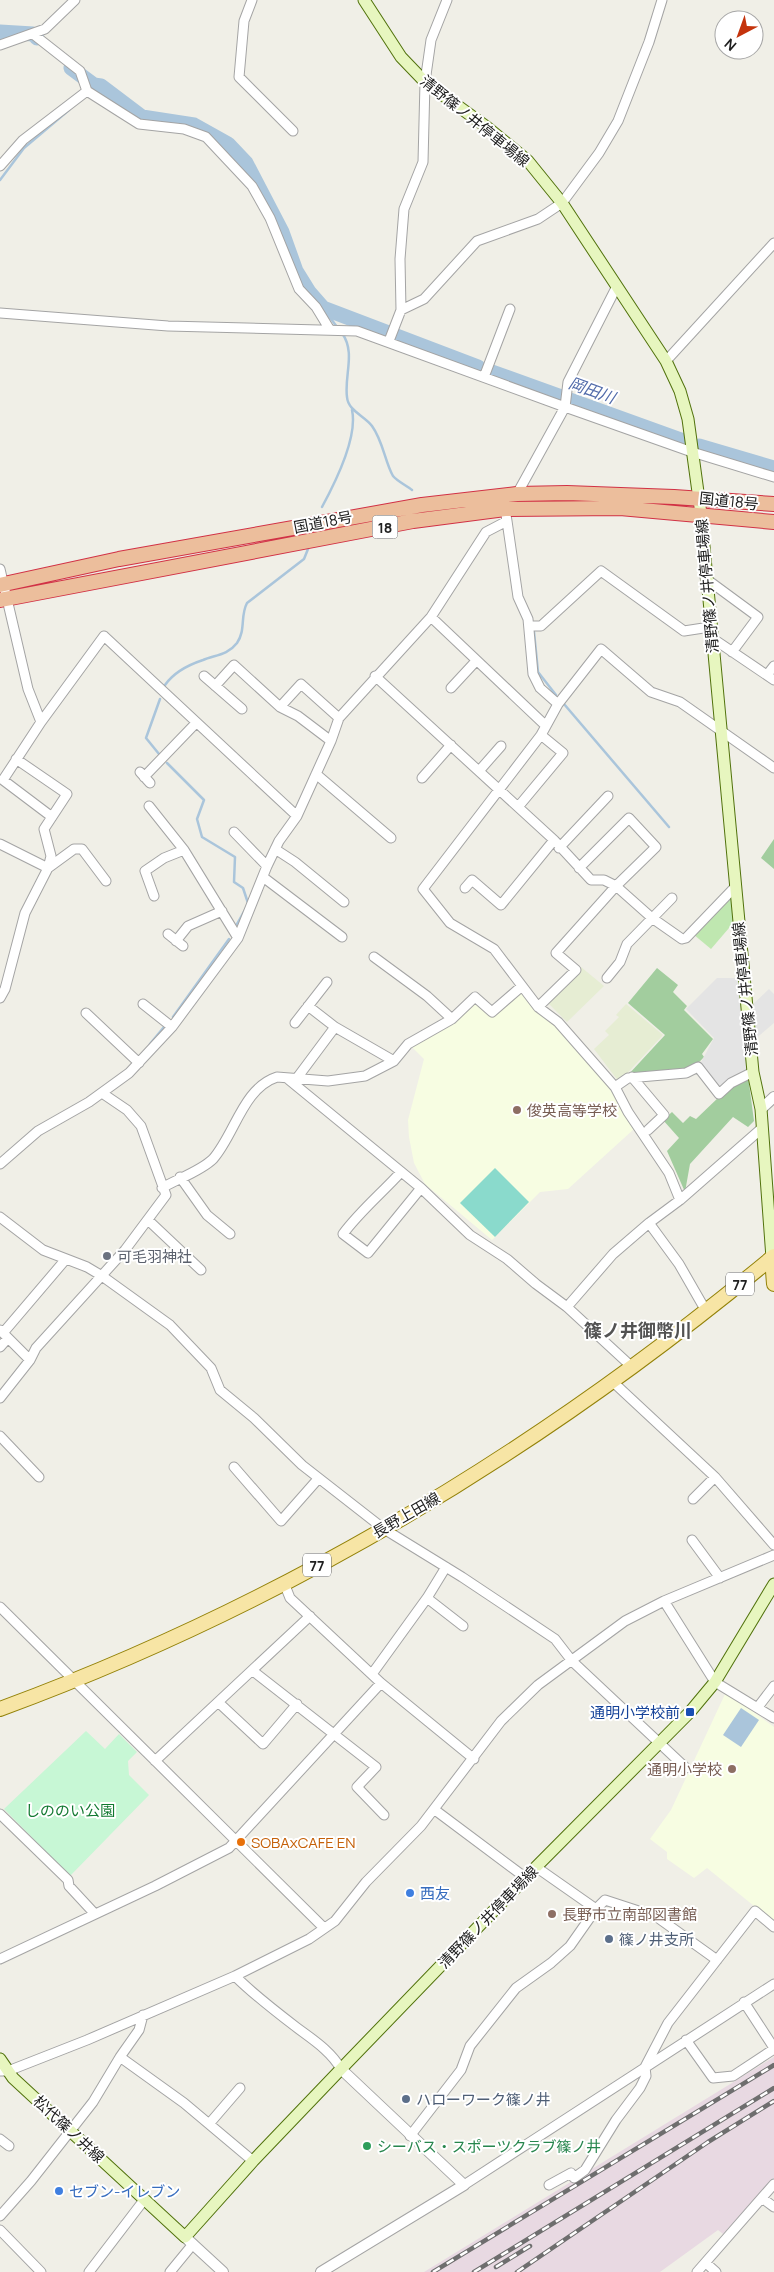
<svg xmlns="http://www.w3.org/2000/svg" width="774" height="2272" font-family="Manrope,'Noto Sans JP',sans-serif">
  <style>
    .industrial { fill: #e8d9e2 }
    .education { fill: #f7fde2 }
    .farmland { fill: #e6edd3 }
    .grass { fill: #bfe7b0 }
    .forest { fill: #a2cd9e }
    .park { fill: #c7f7d5 }
    .pitch { fill: #8adacc }
    .parking { fill: #e4e4e4 }
    .water { fill: #aac5db }
    .lines { fill: none; stroke-linecap: round; stroke-linejoin: round }
    .stream { stroke: #aac5db; stroke-width: 2.5 }
    .river { stroke: #aac5db; stroke-width: 15 }
    .minor-casing { stroke: #a4a4a4; stroke-width: 11 }
    .tertiary-casing { stroke: #a4a4a4; stroke-width: 12 }
    .secondary-casing { stroke: #51720c; stroke-width: 13 }
    .primary-casing { stroke: #938209; stroke-width: 16 }
    .trunk-casing { stroke: #d13145; stroke-width: 16 }
    .minor { stroke: #fff; stroke-width: 9 }
    .tertiary { stroke: #fff; stroke-width: 10 }
    .secondary { stroke: #e7f6bf; stroke-width: 11 }
    .primary { stroke: #f7e5a5; stroke-width: 14 }
    .trunk { stroke: #ecbe9c; stroke-width: 14 }
    .rail-casing { stroke: #6e6e6e; stroke-width: 4.5 }
    .rail { stroke: #fff; stroke-width: 2.5; stroke-dasharray: 8; stroke-linecap: butt }
    .education-dot { fill: #8d6e63; stroke: #fff; stroke-width: 2 }
    .worship-dot { fill: #6b7280; stroke: #fff; stroke-width: 2 }
    .transit-dot { fill: #1a4fb4; stroke: #fff; stroke-width: 2 }
    .food-dot { fill: #e8710a; stroke: #fff; stroke-width: 2 }
    .shop-dot { fill: #3f7fe0; stroke: #fff; stroke-width: 2 }
    .service-dot { fill: #5c6f8a; stroke: #fff; stroke-width: 2 }
    .leisure-dot { fill: #2e9e5b; stroke: #fff; stroke-width: 2 }
    .labels { text-anchor: middle; dominant-baseline: central; stroke-width: 4; stroke-linejoin: round; paint-order: stroke }
    .shield { fill: #fff; stroke: #636363; stroke-width: 1 }
    .shield-label { font-size: 14px; font-weight: bold; fill: #202020 }
    .street-label { font-size: 15px; fill: #202020; stroke: #fff }
    .education-label { font-size: 15px; fill: #785e54; stroke: #fff; text-anchor: start }
    .worship-label { font-size: 15px; fill: #5b616d; stroke: #fff; text-anchor: start }
    .transit-label { font-size: 15px; fill: #164399; stroke: #fff; text-anchor: end }
    .park-label { font-size: 15px; fill: #127931; stroke: #fff }
    .food-label { font-size: 15px; fill: #c56008; stroke: #fff; text-anchor: start }
    .shop-label { font-size: 15px; fill: #366cbe; stroke: #fff; text-anchor: start }
    .service-label { font-size: 15px; fill: #4e5e75; stroke: #fff; text-anchor: start }
    .leisure-label { font-size: 15px; fill: #27864d; stroke: #fff; text-anchor: start }
    .water-label { font-size: 16px; font-style: italic; fill: #516baa; stroke: #fff }
    .quarter-label { font-size: 18px; font-weight: bold; fill: #535353; stroke: #fff }
  </style>
  <rect width="100%" height="100%" fill="#f0efe7"/>
  <path class="industrial" d="M774,2057V2178L723,2234L718,2230L660,2272H424Z"/>
  <path class="education" d="M519,987L571,1042L609,1087L634,1129L568,1189L540,1192L492,1240L425,1184L414,1163L409,1137L408,1120L424,1059L411,1046L475,997L491,1014Z
    M726,1692L774,1727V1922L707,1868L694,1878L667,1859V1852L650,1839L671,1810Z"/>
  <path class="farmland" d="M581,967L604,986L567,1022L547,1002Z
    M626,1004L663,1035L619,1082L594,1049L609,1035L605,1031L619,1017L616,1015Z"/>
  <path class="grass" d="M732,895L735,921L711,949L693,934Z"/>
  <path class="forest" d="M774,839V869L761,858Z
    M657,968L678,985L673,992L687,1006L684,1010L713,1039L702,1054L704,1057C686,1078 653,1073 628,1075L665,1035L628,1003Z
    M748,1076L754,1121L748,1127L733,1117L690,1164L685,1192L667,1151L679,1138L663,1120L672,1112L683,1123L690,1116L696,1119L720,1096Z"/>
  <path class="park" d="M86,1731L105,1749L119,1734L137,1752L128,1761L129,1775L149,1795L70,1876L4,1809Z"/>
  <path class="pitch" d="M495,1168L529,1202L495,1237L460,1203Z"/>
  <path class="parking" d="M717,978H740L751,1069L720,1091L699,1066L714,1038L686,1009Z
    M769,989L774,994V1023L753,1041L750,1007Z"/>
  <path class="water" d="M741,1708L759,1720L741,1747L723,1735Z"/>
  <g class="lines">
    <path class="stream" d="M0,180L24,148L69,110
      M323,308L337,327
      M342,333C356,353 344,375 347,397C348,411 365,416 372,426C383,441 385,462 393,476C397,481 407,486 412,490
      M322,507C335,483 358,437 352,410
      M534,632L538,672L556,695
      M165,685C174,672 188,665 203,660C215,655 228,655 237,643C246,630 240,616 247,603L304,559L308,549
      M564,704L669,827
      M159,754L146,738L160,699
      M167,763L204,800L197,819L202,837L235,857L234,882L243,888L248,903
      M237,924L246,908
      M173,1017L229,939
      M150,1044L164,1027"/>
    <path class="river" d="M0,32L33,34L37,38
      M71,68L94,85L101,86L142,117L194,125L228,144L246,163L282,232L296,271L309,292L323,308L478,367
      M492,372L681,440
      M699,446L774,468"/>
    <g class="minor-casing">
      <path id="minor" d="M252,0L244,21L239,77L293,131
        M33,34L80,71L87,91L120,112L139,124L184,129L206,137L252,186L270,218L299,289L316,307L330,330
        M0,45L45,29L75,0
        M0,166L23,140L87,91
        M401,310L424,299L477,241L538,219L562,203L599,153L618,121L649,42L662,0
        M0,313L168,326L357,331L565,407L692,452L774,477
        M389,341L401,310L400,259L404,209L423,162L425,82L431,40L447,0
        M666,361L774,243
        M484,377L510,309
        M517,494L565,407L568,382L617,286
        M507,521L518,597L528,619L533,674L540,688L558,704L541,735L423,889L450,923L494,949L538,1007L558,1022L615,1087L628,1112L669,1173L680,1200
        M0,569L28,689L41,722
        M705,578L758,617L732,652
        M431,617L545,725
        M529,626H541L601,571L684,631L710,627
        M712,638L774,680
        M767,675L774,666
        M204,676L242,709
        M375,676L554,840L591,880H604L616,886L652,918L682,939L686,938L735,887
        M215,686L234,665L280,707L298,716L331,741
        M451,688L476,661
        M558,704L601,649L651,692L680,702L774,768
        M280,707L301,684L339,718
        M479,771L501,746
        M140,772L150,783
        M316,774L391,838
        M144,777L196,723
        M422,778L451,745
        M149,806L184,850L238,938
        M518,807L563,753L541,735
        M52,817L3,780L41,722L104,636L297,816
        M234,832L267,866
        M0,844L48,868L74,849H82L106,881
        M559,848L608,796
        M275,849L295,862L344,902
        M263,877L342,937
        M465,888L472,880L501,905L554,840
        M154,896L145,871L164,858L184,850
        M168,934L183,946
        M176,941L188,926L222,911
        M374,957L427,996L452,1019
        M607,978L620,962L627,944L672,898
        M0,998L5,989L25,913L48,868L51,856L44,829L67,794L16,759
        M143,1004L172,1027
        M308,1006L335,1027
        M538,1007L576,970L556,953L616,886L656,847L629,818L579,868
        M86,1013L139,1063
        M295,1023L327,982
        M632,1077L664,1115L648,1130
        M297,1078L335,1027L394,1061
        M288,1079L421,1188L470,1235L507,1259L536,1284L567,1307L632,1367
        M615,1087L628,1078L686,1073L698,1067L719,1094L731,1083L753,1072
        M0,1164L38,1131L89,1102L129,1073L172,1027L238,938L267,866L279,841L297,816L331,741L339,718L431,617L486,532L507,521L505,509
        M401,1172C382,1193 360,1211 343,1234L368,1253L421,1188
        M180,1177L207,1215L230,1234
        M162,1188C177,1179 201,1171 213,1159C235,1134 243,1088 277,1077L328,1081L365,1076L394,1061L408,1044L452,1019L475,997L492,1012L522,986
        M0,1217L43,1250L87,1267L102,1276L170,1325L211,1368L220,1390L254,1418L302,1465L384,1529L462,1577L555,1639L572,1661L686,1768
        M148,1220L201,1270
        M649,1223L679,1264L706,1311
        M567,1307L613,1254L649,1223L680,1200L761,1129
        M0,1330L30,1360
        M3,1333L66,1259
        M0,1347L8,1338
        M613,1382L715,1477L774,1545
        M0,1398L30,1360L36,1348L125,1250L166,1195L141,1126L127,1110L102,1093
        M0,1436L39,1477
        M234,1467L281,1521L318,1479
        M693,1499L715,1477
        M692,1540L720,1578
        M284,1583L290,1598L381,1683L474,1759
        M427,1598L463,1626
        M664,1601L715,1682L774,1718
        M0,1607L324,1928
        M253,1671L376,1767L357,1787L384,1815
        M372,1674L427,1598L446,1567
        M218,1702L263,1744L297,1704
        M758,1707L774,1686
        M155,1761L310,1616
        M435,1810L526,1878
        M0,1814L68,1880L69,1886L94,1913
        M536,1867L596,1909
        M0,1959L155,1886L229,1848L381,1683
        M235,1976C254,1995 275,2011 296,2027C312,2039 331,2051 341,2069
        M744,2002L774,2048
        M143,2015L139,2030L120,2057L184,2103L253,2161
        M686,2040L713,2078L733,2076L774,2049
        M0,2071H8L87,2040L235,1976L309,1939L335,1921L366,1882L421,1826L501,1721L538,1685L625,1621L664,1601L774,1555
        M209,2124L240,2088
        M410,2136L461,2070L470,2046L516,1988L551,1963L570,1946L596,1909L605,1900L657,1917L717,1960
        M0,2139L9,2146
        M464,2185L774,1984
        M549,2185L571,2173L574,2178L585,2170L616,2120L640,2088L646,2076L645,2067L668,2023L755,1911L774,1927
        M762,2198L774,2207
        M0,2216L31,2181L93,2102L120,2057
        M0,2230L41,2272
        M706,2263L716,2272
        M89,2272L144,2200
        M170,2272L193,2244
        M697,2272L774,2184"/>
    </g>
    <g class="tertiary-casing">
      <path id="tertiary" d="M761,1109L774,1097
        M185,2237L223,2272
        M321,2272L464,2185L341,2069"/>
    </g>
    <g class="secondary-casing">
      <path id="secondary" d="M364,0L401,57L425,82L488,128L528,161L562,203L666,361L680,391L688,419L701,514L753,1072L761,1109L772,1258
        M0,2059L13,2078L185,2237L253,2161L341,2069L536,1867L690,1712L715,1682L774,1584"/>
    </g>
    <g class="primary-casing">
      <path id="primary" d="M772,1258L774,1284
        M0,1709C283,1605 543,1448 774,1256"/>
    </g>
    <g class="trunk-casing">
      <path id="trunk" d="M0,585L119,559L422,505L517,494L567,493L674,497L774,504
        M0,600L413,521L505,509L620,508L774,522"/>
    </g>
    <use href="#minor" class="minor"/>
    <use href="#tertiary" class="tertiary"/>
    <use href="#secondary" class="secondary"/>
    <use href="#primary" class="primary"/>
    <use href="#trunk" class="trunk"/>
    <g class="rail-casing">
      <path id="rail" d="M496,2267L530,2246
        M433,2272L774,2065
        M474,2272L774,2088
        M517,2272L708,2142L774,2101"/>
    </g>
    <use href="#rail" class="rail"/>
  </g>
  <g class="education-dot">
    <circle cx="517" cy="1110" r="5"/>
    <circle cx="732" cy="1769" r="5"/>
    <circle cx="552" cy="1914" r="5"/>
  </g>
  <circle class="worship-dot" cx="107" cy="1256" r="5"/>
  <rect class="transit-dot" x="685" y="1707" width="10" height="10" rx="2.5"/>
  <circle class="food-dot" cx="241" cy="1842" r="5"/>
  <g class="shop-dot">
    <circle cx="410" cy="1893" r="5"/>
    <circle cx="59" cy="2191" r="5"/>
  </g>
  <g class="service-dot">
    <circle cx="609" cy="1939" r="5"/>
    <circle cx="406" cy="2099" r="5"/>
  </g>
  <circle class="leisure-dot" cx="367" cy="2146" r="5"/>
  <g class="labels">
    <g class="shield">
      <rect x="372.5" y="515.5" width="25" height="23" rx="4"/>
      <rect x="726" y="1272.5" width="28" height="23" rx="4"/>
      <rect x="303" y="1553.5" width="28" height="23" rx="4"/>
    </g>
    <g class="shield-label">
      <text x="385" y="527">18</text>
      <text x="740" y="1284">77</text>
      <text x="317" y="1565">77</text>
    </g>
    <g class="street-label">
      <text transform="translate(475 121) rotate(39)">清野篠ノ井停車場線</text>
      <text transform="translate(729 501) rotate(6)">国道18号</text>
      <text transform="translate(323 522) rotate(-11)">国道18号</text>
      <text transform="translate(707 586) rotate(-95)">清野篠ノ井停車場線</text>
      <text transform="translate(745 989) rotate(-96)">清野篠ノ井停車場線</text>
      <text transform="translate(406 1515) rotate(-30)">長野上田線</text>
      <text transform="translate(488 1917) rotate(-46)">清野篠ノ井停車場線</text>
      <text transform="translate(69 2129) rotate(43)">松代篠ノ井線</text>
    </g>
    <g class="education-label">
      <text x="527" y="1110">俊英高等学校</text>
      <text x="722" y="1769" text-anchor="end">通明小学校</text>
      <text x="562" y="1914">長野市立南部図書館</text>
    </g>
    <g class="worship-label">
      <text x="117" y="1256">可毛羽神社</text>
    </g>
    <g class="transit-label">
      <text x="680" y="1712">通明小学校前</text>
    </g>
    <g class="park-label">
      <text x="70" y="1810">しののい公園</text>
    </g>
    <g class="food-label">
      <text x="251" y="1842">SOBAxCAFE EN</text>
    </g>
    <g class="shop-label">
      <text x="420" y="1893">西友</text>
      <text x="69" y="2191">セブン-イレブン</text>
    </g>
    <g class="service-label">
      <text x="619" y="1939">篠ノ井支所</text>
      <text x="416" y="2099">ハローワーク篠ノ井</text>
    </g>
    <g class="leisure-label">
      <text x="377" y="2146">シーバス・スポーツクラブ篠ノ井</text>
    </g>
    <g class="water-label">
      <text transform="translate(592 390) rotate(20)">岡田川</text>
    </g>
    <g class="quarter-label">
      <text x="638" y="1330">篠ノ井御幣川</text>
    </g>
  </g>
  <g transform="translate(739 35) rotate(221)"><circle r="24" fill="#ffffff" stroke="#a6a6a6"/>
  <path d="M0-4L9 19L0 12L-9 19Z" fill="#c4330c"/>
  <text y="-8" font-size="14" font-weight="bold" text-anchor="middle" fill="#202020">N</text>
  </g>
</svg>
